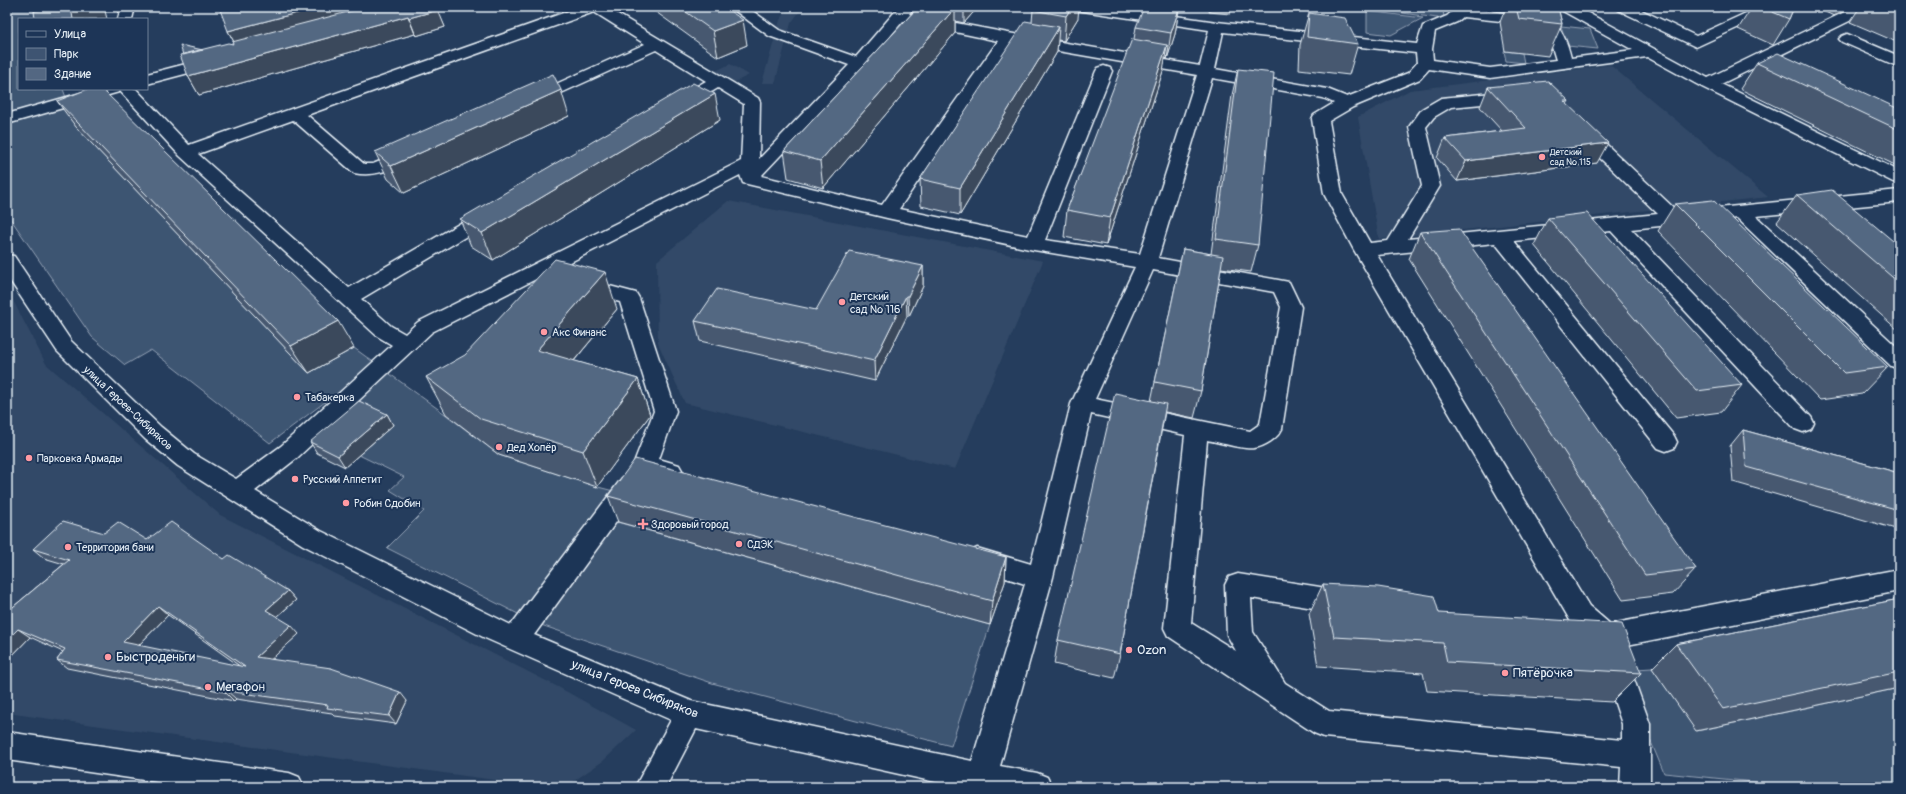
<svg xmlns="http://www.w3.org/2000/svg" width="1906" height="794" font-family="Pangolin,sans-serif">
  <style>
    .built { fill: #334a68 }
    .green { fill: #3e5472; stroke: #93a2b5 }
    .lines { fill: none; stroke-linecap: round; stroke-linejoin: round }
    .minor-casing { stroke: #e8f1f8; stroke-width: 3 }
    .highway-casing { stroke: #e8f1f8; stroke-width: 3 }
    .minor { fill: #1d3557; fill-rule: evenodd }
    .highway { fill: #1d3557; fill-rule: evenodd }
    .wall { fill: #475970; stroke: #e8f1f8; fill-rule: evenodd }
    .shaded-wall { fill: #3a485b; stroke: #e8f1f8 }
    .building { fill: #536782; stroke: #e8f1f8; fill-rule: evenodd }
    .poi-dot { fill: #ff9aa2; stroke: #1d3557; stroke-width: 1.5 }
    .labels { text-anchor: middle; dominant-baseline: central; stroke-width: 4; stroke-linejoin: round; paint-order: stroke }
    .far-poi-label { font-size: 9px; fill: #e8f1f8; stroke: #1d3557; text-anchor: start }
    .poi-label { font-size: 11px; fill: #e8f1f8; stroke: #1d3557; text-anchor: start }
    .street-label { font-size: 11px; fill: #e8f1f8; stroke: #1d3557 }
    .near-poi-label { font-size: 13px; fill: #e8f1f8; stroke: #1d3557; text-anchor: start }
    .near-street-label { font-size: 13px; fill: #e8f1f8; stroke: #1d3557 }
  </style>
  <rect width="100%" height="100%" fill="#253d5d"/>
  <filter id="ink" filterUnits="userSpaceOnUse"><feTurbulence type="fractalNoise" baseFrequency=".025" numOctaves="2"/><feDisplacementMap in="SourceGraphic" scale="8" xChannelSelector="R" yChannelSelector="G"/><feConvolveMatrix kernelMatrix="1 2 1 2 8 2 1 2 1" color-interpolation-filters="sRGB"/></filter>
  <g filter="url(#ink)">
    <path class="built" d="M790,7H803L791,23L775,83H762L780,20Z
      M730,64L749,75L731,84L712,73Z
      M1610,65L1768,197L1379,239L1358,117L1410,90Z
      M728,201L1043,261L955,469L685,403L658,343L657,261Z
      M7,289L46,364L220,515L558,687L636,730L603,761L565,787H545L7,713Z"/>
    <path class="green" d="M7,7H52L53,19H19V89H63L76,127L309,373L354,348L445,414L499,455L598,487L633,496L617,522L990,625L951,746L712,683L538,624L387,548L424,511L390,490L404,477L359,455L393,425L333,396L270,443L151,350L125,365L92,337L10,218L7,211Z
      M1361,7H1443L1444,19Z
      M1367,11L1423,18L1391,35L1367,32Z
      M1561,26L1590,29L1598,49L1567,46Z
      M1504,51L1522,53L1524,63L1506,61Z
      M1652,668L1697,731L1899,688V787H1804L1664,773L1621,670Z"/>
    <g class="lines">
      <g class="minor-casing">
        <path id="minor" d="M121,7H135L132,19H118Z
          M580,7H606L758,98L760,102L759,159L849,65L769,36L730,7H747L779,30L856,57L899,7H914L909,14L1008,33L1200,66L1209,30L1083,11L1078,10L1076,7H1113L1217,22L1417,44L1423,26L1447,16L1457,7H1473L1472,9L1548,18C1562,27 1567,42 1571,58L1633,50L1561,10L1559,7H1577L1708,78L1855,7H1874L1872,10L1721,84L1899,171V183L1893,182L1702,87L1647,57L1490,78L1429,69L1420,79L1353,107L1329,121L1342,194L1370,243L1388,241L1422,186L1409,127L1422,109L1441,98L1513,91L1519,93L1521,96L1519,99L1513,101L1451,107L1434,117L1426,127L1440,186L1408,239L1658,214L1575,134L1572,130L1575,126L1581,125L1587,126L1678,212L1899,190V202L1756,216L1899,349V369L1891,366L1737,218L1631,229L1811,417L1814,423L1811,429L1803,432L1795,429L1611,231L1514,241L1674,436L1677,442L1674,448L1666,451L1658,448L1495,243L1377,255L1589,606L1610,624L1899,569V591L1622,646L1650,724V787H1620L1621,767L1324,737L1314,733L1168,636L1164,628L1185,435L1091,414L1053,577L1000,766L1037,773L1047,777L1052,787H958L696,729L666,787H635L671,720L485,638L303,545L178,466L145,439L57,351L7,276V255L14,256L71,341L161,427L194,454L236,479L281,446L392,345L377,336L180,156L120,91L119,92L7,124V114L95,89H136L189,145ZM594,12L645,44L527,97L525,100L527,103L533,105L539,103L656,50L706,81L673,100L671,104L673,108L679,109L685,108L718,88L744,104L741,161L418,322L405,334L391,326L361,299L497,218L499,214L497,210L490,208L483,210L349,288L198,154L293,120L354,173C377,178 396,167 416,158L419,154L416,150L410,149L373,164H364L307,115ZM1463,17L1539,25L1548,34L1556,60L1490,68L1433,60L1432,49L1435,31L1457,22ZM903,21L998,41L882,205L761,176L865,66ZM1223,32L1416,53L1417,63L1408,73L1347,97L1327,89L1215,69ZM1012,43L1197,75L1140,254L1045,240L1112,71L1110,68L1104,66L1098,68L1096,71L1028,236L899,209ZM1212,78L1323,98L1334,103L1314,115L1312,119L1324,194L1354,250L1571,622L1595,644L1622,724V740L1329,711L1285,683L1253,632L1251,598L1345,613L1354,610L1358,602L1354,594L1345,591L1238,574L1229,577L1225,585L1227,635L1236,651L1191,623L1207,440C1218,442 1245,450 1254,448C1264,447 1278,438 1282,429L1301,307L1289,282L1158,258ZM740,175L743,183L887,218L1034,250L1135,267L1071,404L1031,564L977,548L968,552L964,559L968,566L1025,584L972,761L691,701L534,635L638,492L642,485L638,478L630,476L622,478L511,625L321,531L255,491L297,458L432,332L536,279L620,302L654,411L633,465L637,471C650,476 666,483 679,479L683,472L679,465L659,459L676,411L639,298L636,293L553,271ZM1153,270L1274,292L1281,307L1260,424L1250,431L1095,399Z
          M1616,7H1635L1696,36L1759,7H1778L1776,10L1696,47L1618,10Z
          M1847,34L1899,56V67L1842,42L1839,39L1842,36Z
          M213,57L219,59L221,62L219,65L147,84V74Z"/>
      </g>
      <g class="highway-casing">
        <path id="highway" d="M7,732L289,773L299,777L304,787H191L7,760Z"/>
      </g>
      <use href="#minor" class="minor"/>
      <use href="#highway" class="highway"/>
    </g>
    <path class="wall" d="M436,7L445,27L416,36L415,34L199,95L188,76L203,50L233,44L234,42L228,31Z
      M649,7H724L747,45L718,57Z
      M918,7H978L964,23L955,21V33L823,188L788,178L784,151Z
      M1035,7L1078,18L1064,41L1058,40L1057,52L960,215L921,206L920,179L1032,22L1033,10Z
      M1210,7H1232L1230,14L1209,12Z
      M1506,7H1558L1562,24L1548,56L1505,51L1500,22Z
      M1752,7H1794L1789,19L1773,45L1738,29Z
      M1814,7H1852L1834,16Z
      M1860,7H1899V43L1850,22Z
      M1179,9L1175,34L1167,59L1165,58L1163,71L1106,245L1064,237L1067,210L1134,39L1136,27Z
      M1309,13L1358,44L1349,75L1299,69L1300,45Z
      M1757,63L1899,109V167L1740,89Z
      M1238,69L1258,245L1251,272L1221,268L1201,391L1194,418L1165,412L1120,654L1114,678L1054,664L1058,640L1151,401L1183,249L1211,254L1232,95Z
      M1488,87L1569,101L1567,104L1597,163L1457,181L1437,158L1445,138L1502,131L1480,107Z
      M57,101L354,348L309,373L76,127Z
      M569,116L404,193L388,179L375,152Z
      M720,120L493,260L471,246L460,219Z
      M1797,195L1899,246V331L1777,222Z
      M1675,204L1888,367L1862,394L1820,400L1658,231Z
      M1548,218L1742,385L1721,412L1676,418L1534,245Z
      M1420,232L1696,569L1673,594L1623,600L1409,259Z
      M923,266V286L909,316H907L875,381L700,341L695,321L816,310Z
      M617,309L574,361L638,379L650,415L597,487L499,455L446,414L426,377Z
      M387,414L393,425L345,467L317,453L310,442Z
      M1743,430L1899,473V530L1733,482L1730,446Z
      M608,496L1006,557L1005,582L990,625L618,522Z
      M104,533L147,540L224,559L288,591L296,600L277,617L299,634L271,659L407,701L396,724L335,716L332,713L236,699L234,701L67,668L57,660L63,652L30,637L7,661V612L64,564L44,558L33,549ZM168,615L241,667L138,646Z
      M1323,584L1439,613L1641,673L1612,702L1427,691L1423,673L1318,666L1309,614Z
      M1899,599V688L1696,731L1652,668L1676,644Z"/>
    <path class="shaded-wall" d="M56,7H104L107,19H64Z
      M320,7H397L238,49L228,31Z
      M964,7H978L964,23Z
      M1072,7H1079L1078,18L1064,41L1066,16Z
      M1839,7H1852L1834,16Z
      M955,8V33L823,188L820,161Z
      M1179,9L1175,34L1167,59L1171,33Z
      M438,10L445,27L416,36L409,18Z
      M408,16L415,34L199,95L188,76Z
      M743,20L747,45L718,57L713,31Z
      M1059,27L1057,52L960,215V188Z
      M1167,45L1163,71L1106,245L1110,218Z
      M561,90L569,116L404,193L391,166Z
      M715,94L720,120L493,260L482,233Z
      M1608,143L1597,163L1457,181L1466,161Z
      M923,266V286L909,316L908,296Z
      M605,272L617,309L552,387L537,350Z
      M906,296L907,316L875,381L874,361Z
      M338,321L354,348L309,373L291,346Z
      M638,379L650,415L597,487L583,451Z
      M387,414L393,425L345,467L338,456Z
      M1006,557L1005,582L990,625L992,601Z
      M288,591L296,600L274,619L266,610Z
      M158,606L168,615L133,651L123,642Z
      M291,625L299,634L265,665L256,657Z
      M18,629L30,637L7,661V640Z
      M227,691L236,699L234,701L225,692Z
      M400,692L407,701L396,724L389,716Z"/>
    <path class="building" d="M51,7H71L73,19H35L34,11Z
      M219,7H320L228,31Z
      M367,7H436L438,10L409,18L408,16L188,76L180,55L228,43L233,44L232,42Z
      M679,7H724L743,20L713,31Z
      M918,7H950L955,8L820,161L784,151Z
      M1035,7H1072L1066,16L1033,10Z
      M1144,7H1168L1179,9L1171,33L1136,27Z
      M1212,7H1232L1231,9Z
      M1516,7H1558L1562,24L1519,19Z
      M1761,7H1794L1789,19Z
      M1891,7H1899V10Z
      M1309,13L1345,18L1358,44L1307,37Z
      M1025,21L1059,27L960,188L920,179Z
      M1132,39L1167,45L1110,218L1067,210Z
      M180,45L203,50L183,55Z
      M1778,53L1899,109V130L1757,63Z
      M1238,69L1274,73L1258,245L1216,239Z
      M553,74L561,90L391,166L375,152Z
      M1548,81L1569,101H1564L1608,143L1466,161L1445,138L1526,128L1488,87Z
      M693,83L715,94L482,233L460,219Z
      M88,89H102L338,321L291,346L57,101Z
      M1832,190L1899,246V283L1797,195Z
      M1713,200L1888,367L1844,373L1675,204Z
      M1587,213L1742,385L1697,391L1548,218Z
      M1459,229L1696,569L1645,575L1420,232Z
      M1183,249L1223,256L1201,391L1155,382Z
      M849,251L923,266L908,296H906L874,361L695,321L717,289L816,310Z
      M555,259L605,272L537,350L638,379L583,451L481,419L426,377L465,355Z
      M1115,393L1166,404L1120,654L1058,640Z
      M359,401L387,414L338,456L310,442Z
      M1743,430L1899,473V510L1746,467Z
      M635,459L1006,557L992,601L608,496Z
      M63,521L104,533L118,522L147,540L171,522L224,559L229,555L288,591L266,610L291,625L256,657L331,668L400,692L389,716L327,708L328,705L227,691L225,692L57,660L65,649L18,629L7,640V612L69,560L33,549ZM158,606L245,667L123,642Z
      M1323,584L1378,587L1434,596L1439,613L1622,624L1641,673L1447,662L1443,643L1334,637Z
      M1899,599V672L1723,709L1676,644Z"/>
  </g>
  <g class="poi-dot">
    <circle cx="1542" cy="157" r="4"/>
    <circle cx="842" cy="302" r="4"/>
    <circle cx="544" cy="332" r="4"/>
    <circle cx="297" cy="397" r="4"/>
    <circle cx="499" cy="447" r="4"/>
    <circle cx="29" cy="458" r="4"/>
    <circle cx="295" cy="479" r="4"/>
    <circle cx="346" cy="503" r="4"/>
    <path d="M641 518h4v4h4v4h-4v4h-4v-4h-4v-4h4z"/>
    <circle cx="739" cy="544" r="4"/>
    <circle cx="68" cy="547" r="4"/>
    <circle cx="1129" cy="650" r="4"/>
    <circle cx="108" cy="657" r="4"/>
    <circle cx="1505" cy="673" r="4"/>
    <circle cx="208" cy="687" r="4"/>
  </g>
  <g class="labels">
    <g class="far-poi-label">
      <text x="1550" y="152">Детский<tspan x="1550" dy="10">сад № 115</tspan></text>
    </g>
    <g class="poi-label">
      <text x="850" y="296">Детский<tspan x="850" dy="13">сад № 116</tspan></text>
      <text x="552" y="332">Акс Финанс</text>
      <text x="305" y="397">Табакерка</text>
      <text x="507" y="447">Дед Хопёр</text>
      <text x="37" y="458">Парковка Армады</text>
      <text x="303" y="479">Русский Аппетит</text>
      <text x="354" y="503">Робин Сдобин</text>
      <text x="651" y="524">Здоровый город</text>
      <text x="747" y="544">СДЭК</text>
      <text x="76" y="547">Территория бани</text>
    </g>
    <g class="street-label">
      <text transform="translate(128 408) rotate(43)">улица Героев-Сибиряков</text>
    </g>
    <g class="near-poi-label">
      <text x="1137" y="650">Ozon</text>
      <text x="116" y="657">Быстроденьги</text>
      <text x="1513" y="673">Пятёрочка</text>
      <text x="216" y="687">Мегафон</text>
    </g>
    <g class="near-street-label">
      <text transform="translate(635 689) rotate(22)">улица Героев Сибиряков</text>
    </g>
  </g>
  <rect width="1906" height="794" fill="none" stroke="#1d3557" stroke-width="24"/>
  <rect x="12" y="12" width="1882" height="770" fill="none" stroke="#e8f1f8" stroke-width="1.5" filter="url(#ink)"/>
  <rect x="18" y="18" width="130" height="72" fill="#1d3557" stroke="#6e8097"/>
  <rect x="26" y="31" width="20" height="6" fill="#1d3557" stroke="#6e8097"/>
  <text x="54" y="38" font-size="12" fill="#e8f1f8">Улица</text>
  <rect x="26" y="48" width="20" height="12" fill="#3e5472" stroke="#6e8097"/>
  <text x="54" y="58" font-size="12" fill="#e8f1f8">Парк</text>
  <rect x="26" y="68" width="20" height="12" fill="#536782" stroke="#6e8097"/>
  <text x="54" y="78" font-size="12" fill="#e8f1f8">Здание</text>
</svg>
